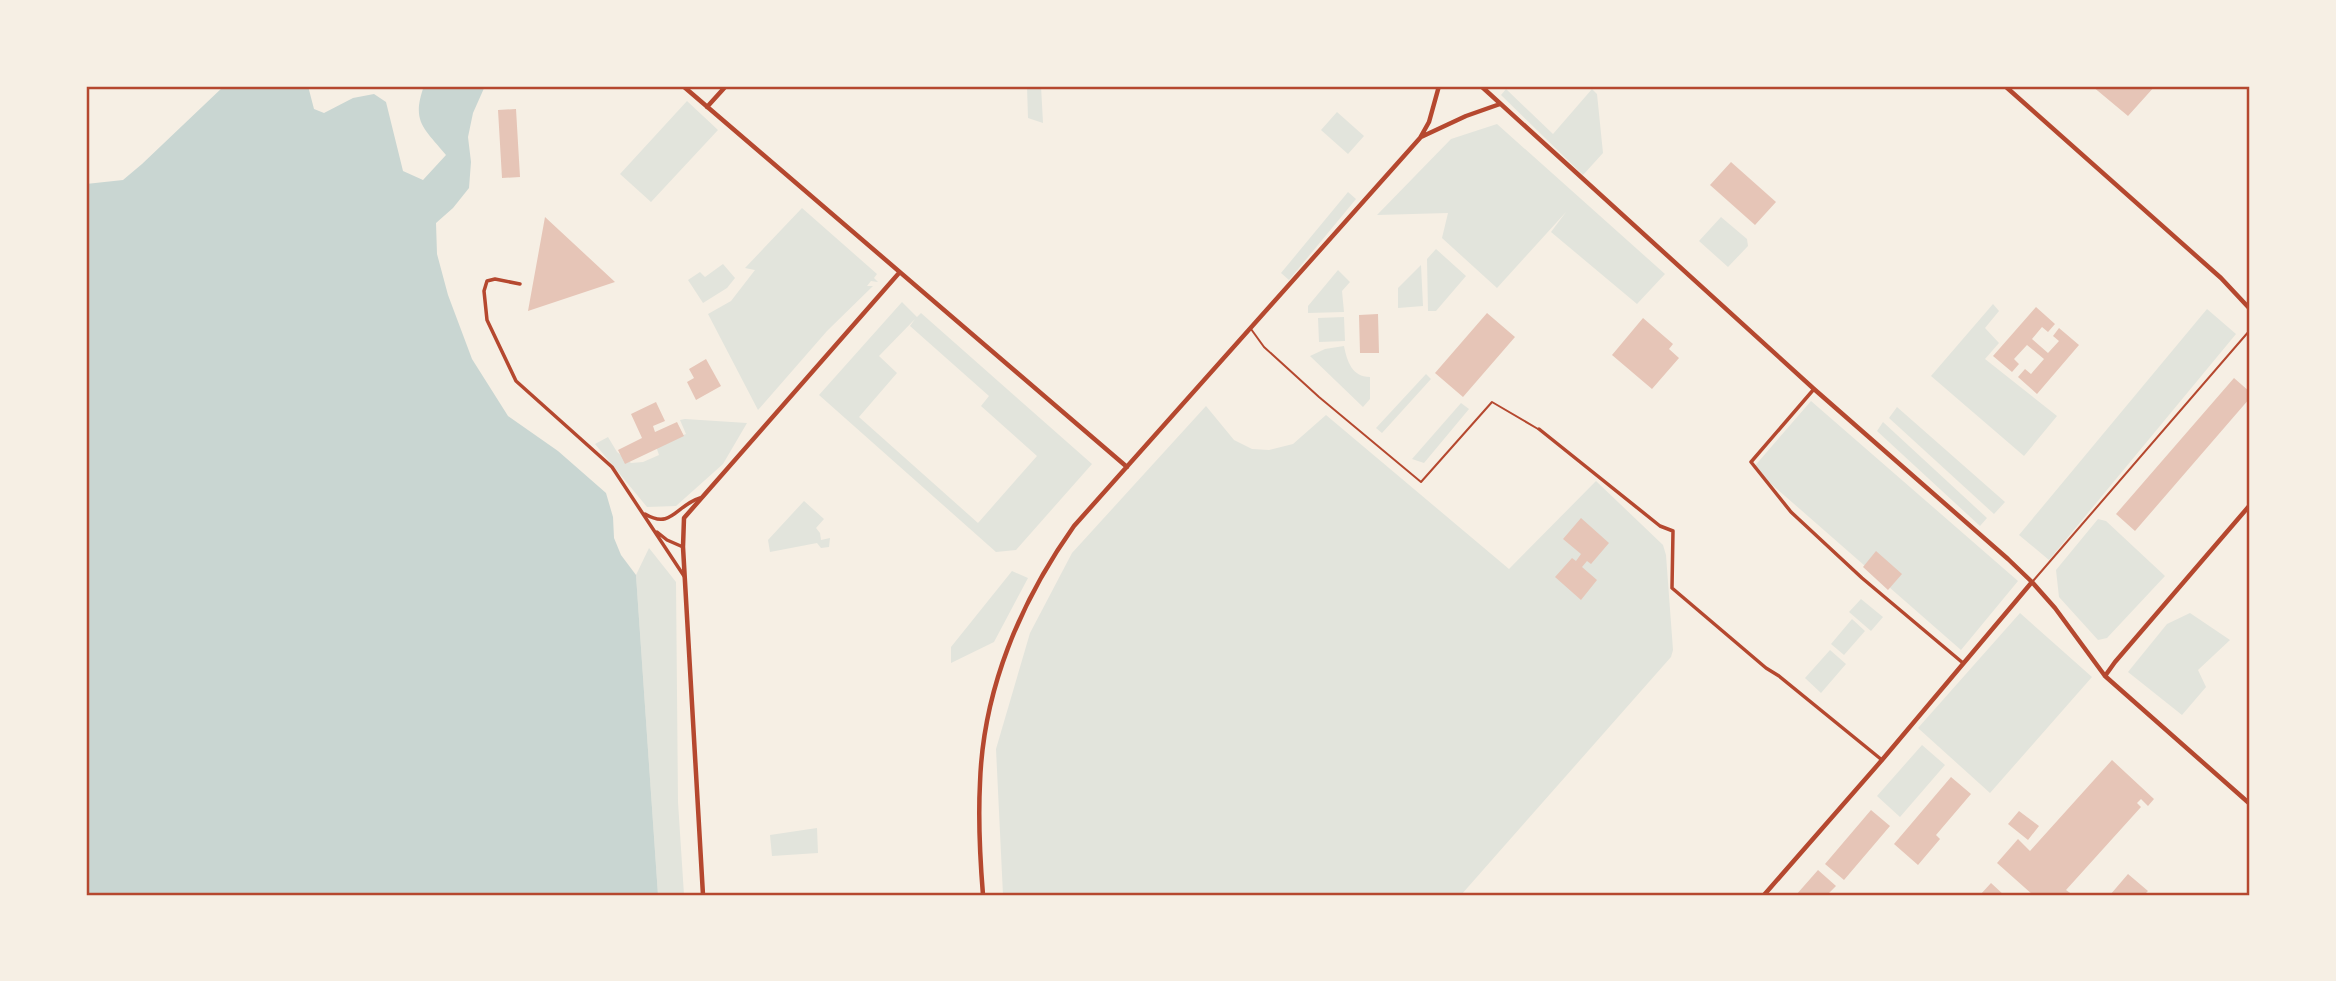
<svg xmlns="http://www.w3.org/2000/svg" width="2336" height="981" font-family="Roboto,sans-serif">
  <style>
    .green { fill: #e2e4dc; fill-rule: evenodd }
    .water { fill: #c9d6d2 }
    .building { fill: #e6c5b7 }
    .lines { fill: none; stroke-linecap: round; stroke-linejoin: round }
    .service { stroke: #b5482f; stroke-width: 2 }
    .minor { stroke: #b5482f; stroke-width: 3.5 }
    .tertiary { stroke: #b5482f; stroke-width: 4.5 }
    .neatline { fill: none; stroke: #b5482f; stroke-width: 2.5 }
  </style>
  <rect width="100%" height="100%" fill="#f6efe4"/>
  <path class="green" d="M1027,86H1041L1043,123L1028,118Z
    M1506,89L1553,134L1592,89L1597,94L1603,153L1583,175L1501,95Z
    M687,101L718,130L651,202L620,174Z
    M1337,112L1364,136L1348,154L1321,130Z
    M1497,124L1665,274L1637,304L1551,232L1566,212L1497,288L1442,238L1448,213L1377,215L1451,139Z
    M1348,192L1356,199L1289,280L1281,273Z
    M802,208L877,274L874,278L878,282L871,281L867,286H873L827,331L758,410L708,314L731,301L755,270L745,268Z
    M1721,217L1747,239L1748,246L1728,267L1699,241Z
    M1436,249L1466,276L1436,311H1428L1427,259Z
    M723,264L735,278L727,288L703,303L688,280L700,272L705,277Z
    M1421,265L1423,306L1398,308V288Z
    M1338,270L1350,282L1342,291L1344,312L1308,313V306Z
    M902,302L917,317L921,313L1092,464L1016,550L996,552L819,395ZM915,319L910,326L989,396L981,406L1037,456L978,523L859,417L897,373L879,356Z
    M1993,304L1999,311L1985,328L1999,343L1985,359L2057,416L2024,456L1931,376Z
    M2207,309L2236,334L2049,560L2019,535Z
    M1344,317L1345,341L1319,342L1318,318Z
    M1344,346C1347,361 1352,377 1370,377V399L1363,407L1310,356L1325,349Z
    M1426,374L1431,379L1382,433L1376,428Z
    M1811,401L2018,581L1961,650L1753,468Z
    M1461,403L1469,409L1424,463L1412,459Z
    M1206,406L1234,440L1252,449L1269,450L1293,444L1326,415L1509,569L1596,481L1663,545L1666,555L1673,650L1671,657L1461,895H1003L996,749L1030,633L1072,553Z
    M1897,407L2005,502L1994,514L1889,418Z
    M685,419L747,423L723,464L676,506L647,507L595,444L608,437L617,452L631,463L643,462L659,455L656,446L686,434L680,420Z
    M1883,422L1987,518L1980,526L1877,431Z
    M804,501L824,519L816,528L820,533L821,540L830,538L829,547L821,548L817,543L770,552L768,540Z
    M2098,519L2106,521L2165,576L2107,638L2098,640L2059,597L2056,570Z
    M649,548L676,582L678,802L684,895H658L636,575Z
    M1012,571L1028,578L994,642L951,663V647Z
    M1861,599L1883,617L1871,631L1849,612Z
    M2020,613L2092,677L1990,793L1918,728Z
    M2190,613L2230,640L2198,670L2206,687L2182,715L2128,672L2167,624Z
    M1852,619L1865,631L1844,655L1831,644Z
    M1830,650L1846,664L1821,693L1805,678Z
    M1922,745L1945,765L1900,817L1877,796Z
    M817,828L818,853L772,856L770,835Z"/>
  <path class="water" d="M224,86H308L314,109L324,113L353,98L374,94L386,102L403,171L423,180L446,155C424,128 411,122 424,86H485L473,113L468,137L471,162L469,188L453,208L436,223L437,254L448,295L472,359L508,416L558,451L606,493L613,517L614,538L621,555L636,575L658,895H86V184L123,180L142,164Z"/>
  <path class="building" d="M2092,86H2155L2128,116Z
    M516,109L520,177L502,178L498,110Z
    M1731,162L1776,202L1755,225L1710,185Z
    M545,217L615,282L528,311Z
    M2036,307L2055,324L2048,332L2042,327L2032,339L2048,353L2059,341L2053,336L2059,328L2079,345L2037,394L2018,377L2025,369L2031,374L2044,359L2027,345L2014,359L2019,364L2012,372L1993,356Z
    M1487,313L1515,337L1463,397L1435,373Z
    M1378,314L1379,353H1360L1359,315Z
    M1643,318L1673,344L1669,349L1679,358L1652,389L1612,355Z
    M706,359L721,386L696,400L687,382L694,378L689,369Z
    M2234,378L2250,392V398L2135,531L2116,514Z
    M656,402L665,421L653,426L655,432L677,422L684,436L625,464L618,450L642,438L631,414Z
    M1581,518L1609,543L1591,564L1587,561L1582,567L1597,580L1581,600L1555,577L1572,558L1576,561L1581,554L1563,539Z
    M1876,551L1902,574L1888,590L1863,567Z
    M2112,760L2154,799L2148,806L2141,799L2137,803L2141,807L2066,890L2073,895H2033L1997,863L2018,839L2030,851Z
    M1951,777L1971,794L1936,835L1940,839L1918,865L1894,844Z
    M1871,810L1890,826L1844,880L1825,864Z
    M2019,811L2039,826L2028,840L2008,824Z
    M1818,870L1836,886L1827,895H1796Z
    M2128,874L2148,891L2144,895H2110Z
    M1991,883L2004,895H1980Z"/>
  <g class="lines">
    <path class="service" d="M1251,329L1264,347L1319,397L1421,482L1492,402L1538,429
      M2033,581L2250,330"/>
    <path class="minor" d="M520,284L495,279L487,281L484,291L487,320L516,381L612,467L684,576
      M1814,389L1751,462L1791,512L1862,578L1963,663
      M1539,429L1660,526L1673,531L1672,588L1766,668L1779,676L1882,760
      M645,514C672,530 676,505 700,498
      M657,532L667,540L683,547"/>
    <path class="tertiary" d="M683,86L1127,467
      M1481,86L1814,389L2008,559L2032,582L2055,608L2105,676L2250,804
      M2005,86L2221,278L2250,309
      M707,107L726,86
      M1421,137L1466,116L1500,104
      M2105,676L2115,662L2250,505
      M703,895L683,547L684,518L899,273
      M983,895C980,858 978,820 980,783C983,690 1020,602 1074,526L1420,138L1429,122L1439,86
      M1764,895L1882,760L2032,582"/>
  </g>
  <rect width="2336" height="981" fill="none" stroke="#f6efe4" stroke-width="175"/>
  <rect x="88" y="88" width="2160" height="806" class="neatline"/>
</svg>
